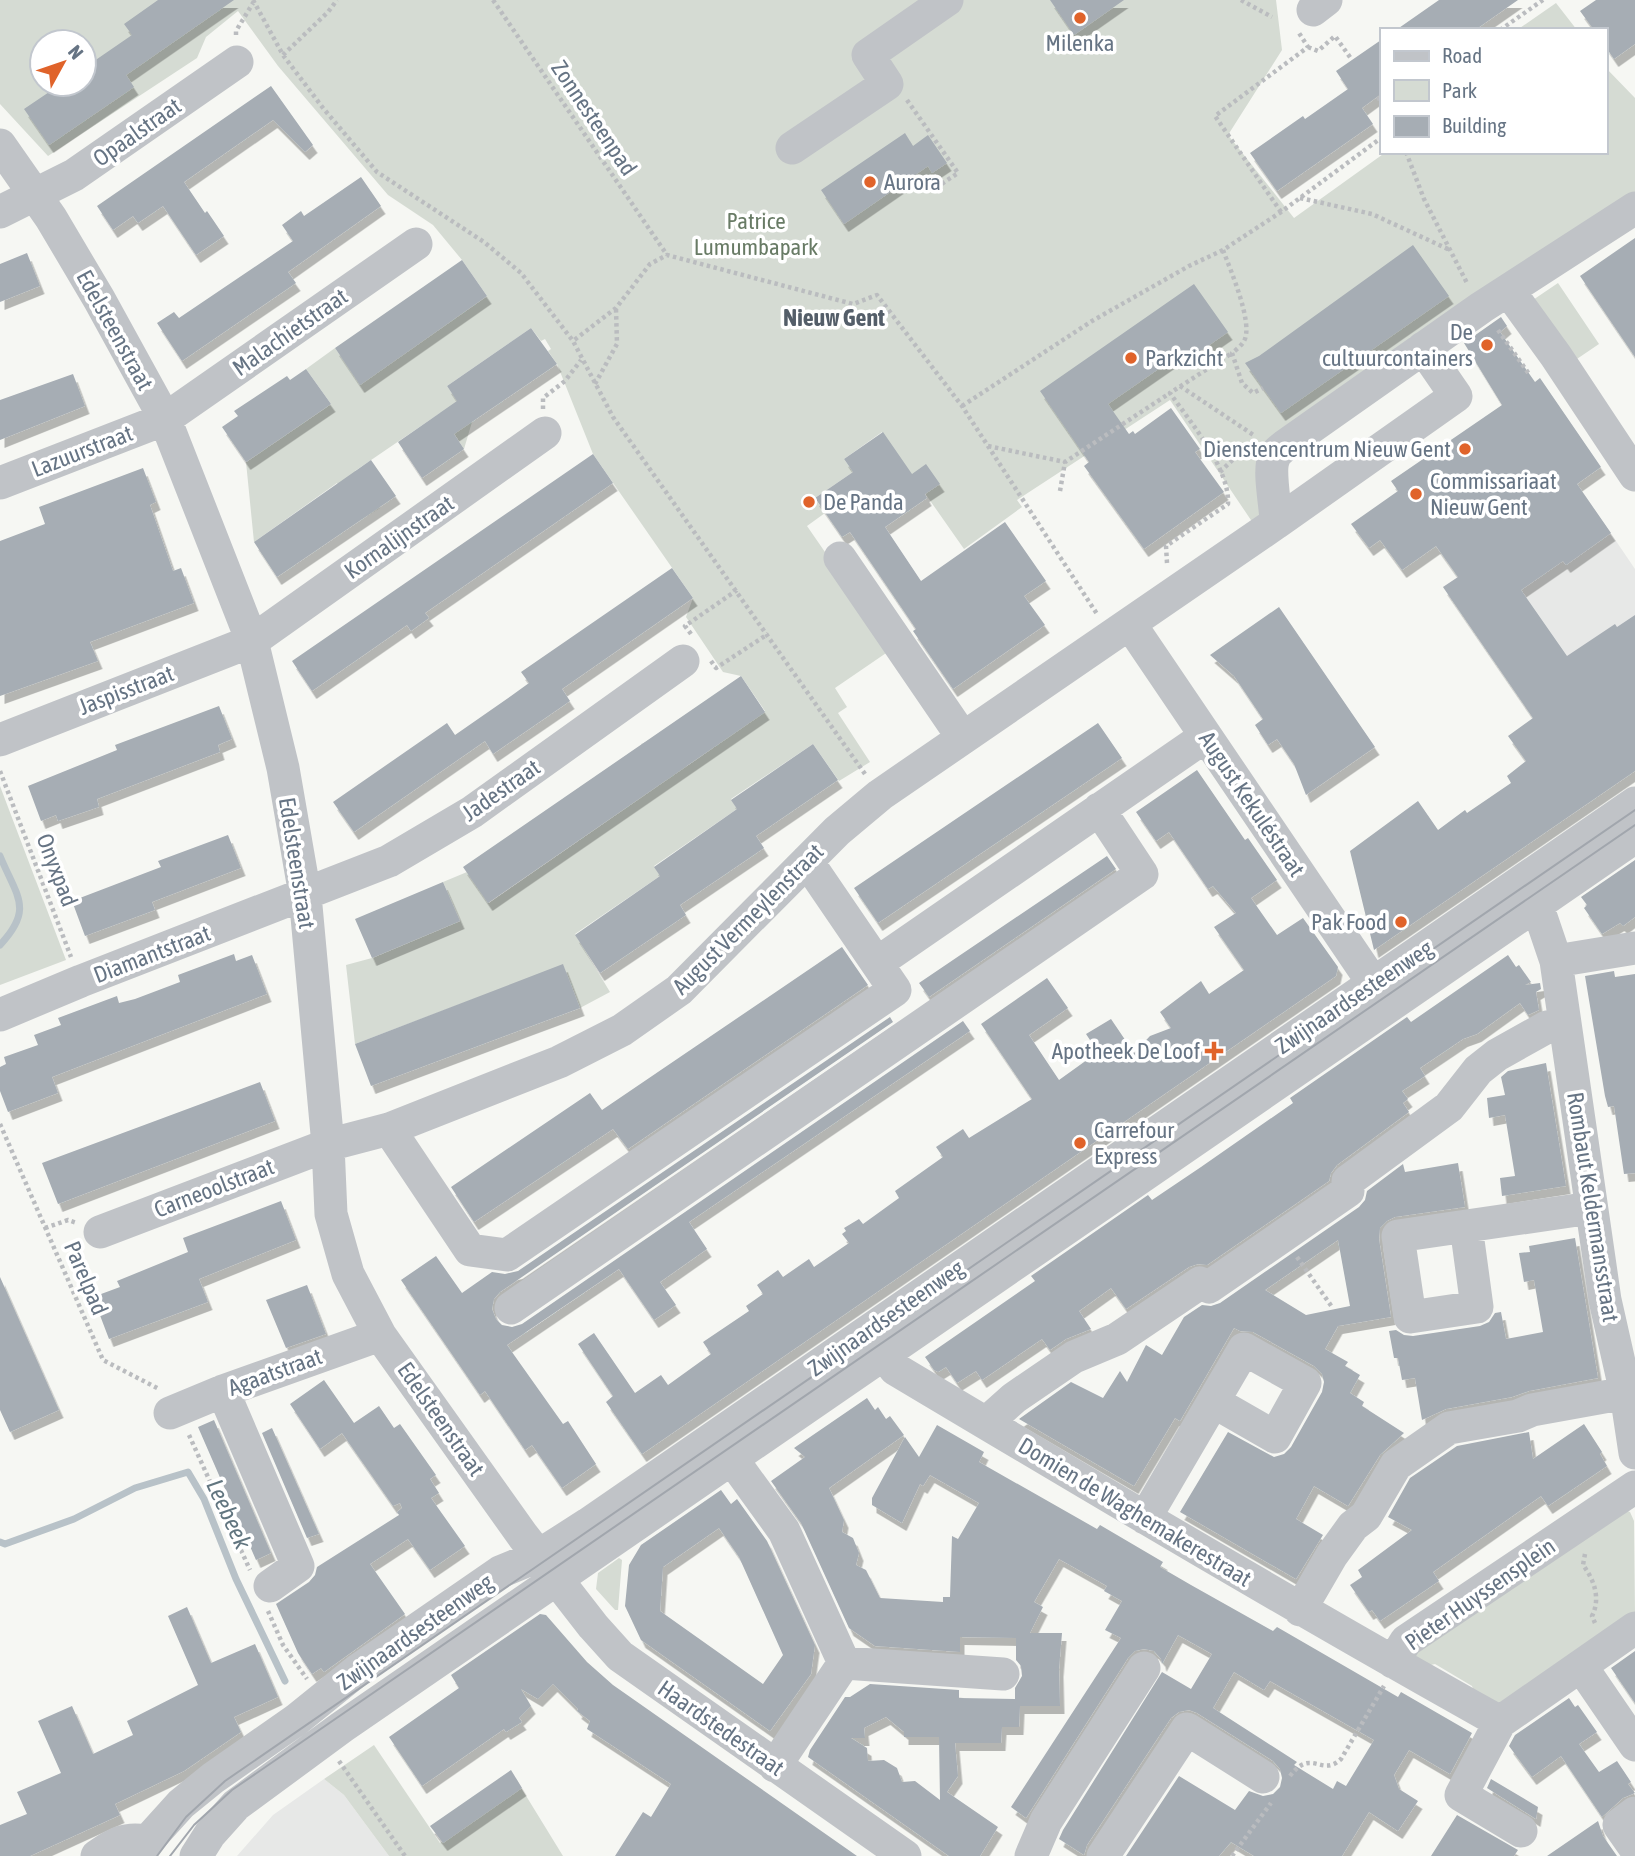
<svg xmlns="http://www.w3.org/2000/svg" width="1635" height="1856" font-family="'Asap Condensed',sans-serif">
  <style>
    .built { fill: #e7e8e7 }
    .green { fill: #d5dbd3; fill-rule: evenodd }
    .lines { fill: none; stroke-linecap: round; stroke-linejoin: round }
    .stream { stroke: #b8c2c8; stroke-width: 7 }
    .building { fill: #a6adb4; fill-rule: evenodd; filter: url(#shadow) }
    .path { stroke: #babcbf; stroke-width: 4.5; stroke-dasharray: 3.5 3.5; stroke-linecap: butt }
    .minor { stroke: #c0c3c7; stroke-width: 33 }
    .tram { stroke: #a1a6ad; stroke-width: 2 }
    .poi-dot { fill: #e0632a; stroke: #fff; stroke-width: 2.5 }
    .labels { text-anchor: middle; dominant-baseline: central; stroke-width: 7; stroke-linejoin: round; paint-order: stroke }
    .poi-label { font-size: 23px; fill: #667484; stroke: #fff; text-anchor: start }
    .street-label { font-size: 23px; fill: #667484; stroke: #fff }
    .park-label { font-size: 23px; fill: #687b65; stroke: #fff }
    .neighbourhood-label { font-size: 24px; font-weight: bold; fill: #545e69; stroke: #fff }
    .water-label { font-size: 24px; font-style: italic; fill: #627680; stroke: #fff }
  </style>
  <defs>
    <filter id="shadow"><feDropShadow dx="4.5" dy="8" stdDeviation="0" flood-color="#0004"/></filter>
  </defs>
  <rect width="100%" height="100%" fill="#f6f7f3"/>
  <path class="built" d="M1578,485L1635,569V649L1533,718L1443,587L1458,577L1455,573Z
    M324,1779L344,1795L389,1856H237L273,1815Z"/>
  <path class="green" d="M0,0H1276L1282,50L1228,135L1294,218L1386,152H1605V67L1635,98V196L1268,446V520L1257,529L1170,400L1017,500L1022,507L964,549L882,432L844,459L853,472L815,498L825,513L807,526L892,649L835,688L847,707L838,713L870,762L839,781L813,744L731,799L737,809L654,866L660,876L575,934L610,992L580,1008L563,965L355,1044L346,965L372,958L460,921L443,882L467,872L489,903L666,780L641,744L665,735L687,766L765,711L741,676L723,672L686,617L693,598L593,454L557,364L548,351L551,349L545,339L541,341L531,328L447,386L472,422L464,449L440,413L355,471L380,508L362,519L337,483L254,542L246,462L331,404L306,369L335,348L360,384L487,296L462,260L433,225L388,195L278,66L238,11L206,37L197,58L48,156L0,104ZM42,42H84V84H42Z
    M1556,3L1577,30H1517Z
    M1558,283L1599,344L1568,365L1527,304Z
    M0,786L66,960L0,985Z
    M1623,1509L1630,1512L1634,1521L1635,1612L1498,1704L1477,1700L1472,1686L1435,1664L1422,1667L1415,1654Z
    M619,1558L622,1560L618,1610H615L596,1589L598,1573Z
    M374,1745L440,1843L520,1786L563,1856H389L344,1795L324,1779Z"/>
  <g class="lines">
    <path class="stream" d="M0,856C17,897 34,909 0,945
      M0,1542L5,1544L74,1519L135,1488L188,1472L204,1499L236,1579L285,1681"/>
  </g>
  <path class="building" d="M158,0H234L126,75L134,87L49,145L24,109L61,84H84V68L132,35L124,24Z
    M1050,0H1124L1074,35Z
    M1439,0H1518L1475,30H1396Z
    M1596,0H1635V44L1614,59L1605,46V30H1594L1580,11Z
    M1381,40V94L1362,108L1373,124L1277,191L1250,153L1303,116L1305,119L1348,89L1336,71Z
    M271,86L313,145L305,152L273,120L184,182L205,213L207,211L224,236L196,255L163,206L138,223L133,216L113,230L97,206Z
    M905,133L913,146L928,135L947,163L932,173L928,166L844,224L821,190Z
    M361,177L381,206L288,272L296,283L182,361L157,323L174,312L179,318L293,241L282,225L301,211L304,216Z
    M1635,238V357L1580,276Z
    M1413,245L1449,296L1281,413L1245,363L1259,356Z
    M27,253L40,286L0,302V264Z
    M462,260L487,296L360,385L335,348Z
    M1194,284L1228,332L1185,362L1180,354L1108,404L1129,434L1133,431L1135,434L1171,408L1200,449L1195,452L1224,492L1144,549L1084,466L1089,462L1040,391Z
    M1501,317L1507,326L1500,332L1535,382L1540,378L1601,467L1577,484L1611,533L1566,565L1563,561L1521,590L1567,656L1615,624L1617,627L1635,615V771L1374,950L1350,851L1418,801L1438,830L1465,810L1467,813L1511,783L1507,776L1526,761L1508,736L1533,718L1443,587L1458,577L1436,546L1402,570L1380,540L1369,548L1351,524L1398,491L1391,481L1502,405L1464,343Z
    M531,328L557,364L454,434L464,449L422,478L398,442L457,401L447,386Z
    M306,369L331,404L246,462L222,427L238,416L234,411L287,376L290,380Z
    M73,374L85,406L0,440V400Z
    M883,432L912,474L926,464L940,484L925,494L927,498L885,527L921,581L1005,522L1046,581L1024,596L1045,625L953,689L913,631L916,629L850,532L842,537L815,498L853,472L844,459Z
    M593,454L613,483L425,613L429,618L411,631L407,625L312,691L292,661Z
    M371,460L396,496L277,577L254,542Z
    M143,468L156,502L150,505L173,571L181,568L194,603L90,642L98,661L0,696V541L45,524L39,507Z
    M672,568L693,598L562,689L570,701L493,754L485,741L354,832L333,802L447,723L455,735L511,696L529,683L521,672Z
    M1279,607L1375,747L1306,795L1294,764L1277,739L1268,745L1255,725L1263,719L1234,676L1210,655Z
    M741,676L765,712L488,903L463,867Z
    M219,706L232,739L218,745L220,752L97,799L99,807L58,821L56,815L41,821L28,786L117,750L115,745Z
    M1098,723L1122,758L878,923L854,888Z
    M813,744L838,780L756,836L764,848L680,905L686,915L600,973L575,935L660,876L654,867L737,809L731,800Z
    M1197,770L1245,840L1248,838L1277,880L1251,898L1277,935L1303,918L1338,967L1336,976L642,1454L606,1402L613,1396L578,1344L594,1333L635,1393L661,1375L668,1385L711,1354L703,1342L749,1311L746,1306L763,1294L757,1285L778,1270L783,1277L809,1259L814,1267L849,1243L842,1234L846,1231L844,1228L859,1219L863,1224L899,1198L895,1191L943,1157L936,1147L963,1129L969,1138L1032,1099L981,1024L1047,978L1068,1008L1029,1035L1059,1080L1098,1052L1086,1034L1111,1019L1134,1053L1150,1036L1171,1028L1160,1012L1201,981L1209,994L1244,970L1214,927L1236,913L1213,886L1208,889L1169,832L1156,841L1136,812Z
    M228,835L241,868L152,902L155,910L85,936L72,901L161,867L158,861Z
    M1107,856L1116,869L929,997L919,983Z
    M1635,860V917L1623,926L1620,923L1602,934L1584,908L1587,905L1581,897Z
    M443,882L460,921L372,958L355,919Z
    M842,947L868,985L628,1149L613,1129L474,1222L451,1187L590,1093L602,1110Z
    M234,954L236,961L252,955L267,994L52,1077L58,1093L8,1112L0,1091V1067L6,1064L4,1057L38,1045L34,1035L61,1025L58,1018L117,996L119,1003L135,999L180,982L178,975Z
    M1508,955L1516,967L1519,965L1531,982L1525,985L1540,983L1541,989L1536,992L1539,1010L1528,1015L1520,1003L1477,1034L1463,1039L1420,1068L1425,1076L1402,1091L1408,1099L1403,1103L1409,1112L1337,1165L1331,1173L1329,1181L1207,1265L1198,1264L1189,1267L1126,1309L1111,1288L1079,1311L1091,1329L1066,1339L1050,1350L1042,1339L982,1380L976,1371L957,1383L946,1367L938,1372L934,1370L925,1357L1035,1281L1031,1276L1148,1195L1152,1200L1201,1167L1293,1103L1290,1098L1407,1017L1411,1022Z
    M563,964L580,1008L371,1086L355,1044Z
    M1614,971L1615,977L1635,974V1173L1624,1174L1614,1106L1608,1107L1605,1096L1585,976Z
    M890,1017L893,1022L500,1292L494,1299L492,1309L496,1319L502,1325L512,1327L522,1324L963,1021L970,1031L689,1222L707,1249L660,1282L676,1305L654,1320L619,1269L507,1345L563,1424L568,1421L596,1464L562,1488L532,1445L525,1450L485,1391L480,1395L401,1280L436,1256L462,1293L492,1272L505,1274L518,1271Z
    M1546,1063L1566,1186L1502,1196L1500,1178L1515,1176L1505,1115L1489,1118L1487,1098L1505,1095L1501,1077L1508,1071Z
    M260,1082L275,1121L58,1204L42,1163Z
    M1458,1163L1465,1207L1395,1217L1387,1221L1380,1228L1379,1239L1391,1317L1338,1326L1325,1349L1348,1362L1345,1366L1360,1375L1350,1393L1364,1402L1362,1406L1404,1433L1380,1455L1348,1506L1314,1486L1296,1519L1323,1535L1296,1579L1180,1512L1228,1432L1274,1457L1284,1454L1291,1447L1322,1392L1324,1382L1322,1374L1314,1366L1253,1332L1240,1331L1234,1328L1180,1421L1175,1418L1134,1486L1019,1419L1071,1382L1103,1398L1120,1371L1127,1382L1146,1345L1162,1355L1184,1317L1202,1305L1211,1306L1220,1303L1359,1207L1365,1200L1367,1191L1403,1164L1405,1172ZM1338,1240L1350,1306L1306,1315L1265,1290Z
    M281,1201L296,1240L199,1279L208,1302L109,1339L93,1297L120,1287L117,1281L188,1252L183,1238Z
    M1575,1238L1598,1378L1529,1391L1512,1397L1446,1409L1422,1420L1415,1378L1402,1380L1398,1358H1394L1389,1331L1396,1330L1404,1335L1413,1336L1480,1326L1489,1322L1495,1313L1501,1312L1506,1339L1543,1332L1534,1280L1524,1282L1519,1253L1530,1252L1529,1246Z
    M0,1277L59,1410L10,1432L0,1410Z
    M307,1285L326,1334L286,1348L266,1300Z
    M324,1380L354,1423L379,1406L394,1428L400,1424L436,1475L430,1479L439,1493L431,1498L465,1546L430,1570L408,1539L370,1564L405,1614L324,1672L321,1668L312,1674L298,1653L276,1604L309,1582L315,1575L317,1567L399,1515L397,1512L402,1508L400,1503L393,1506L342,1433L320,1449L290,1404Z
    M867,1398L875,1410L878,1407L886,1419L890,1416L904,1435L829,1488L844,1520L842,1532L853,1538L859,1553L856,1565L866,1570L880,1598L943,1602V1597H950L952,1536L958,1539L979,1503L930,1475L923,1486L920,1484L902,1523L872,1505V1498L905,1437L919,1457L937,1425L984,1452L979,1462L1097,1529L1100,1525L1163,1562L1160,1567L1191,1585L1273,1631L1277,1627L1398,1697L1401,1692L1472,1733L1450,1774L1409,1750L1394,1775L1399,1789L1418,1801L1398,1831L1369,1812L1342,1856H1254L1231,1842L1219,1856H1126L1179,1776L1235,1810L1249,1791L1263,1796L1273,1794L1280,1787L1282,1778L1280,1769L1273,1761L1197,1713L1189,1710L1179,1712L1171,1718L1087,1845L1084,1855L1059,1839L1063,1830L1162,1672L1191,1689L1212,1654L1178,1635L1162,1664L1161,1659L1154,1651L1144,1649L1135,1651L1128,1658L1026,1818L1011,1807L1121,1638L1105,1630L1122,1601L1104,1591L1107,1586L1059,1559L1034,1602L1043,1607L1030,1633H1062L1059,1669L1060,1706H1020L1019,1727H1002L1001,1743H955L958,1776L947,1792L998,1827L980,1856H949L808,1757L810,1750L845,1697H850L870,1684L959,1690V1698L1015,1699V1688L1022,1676L1021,1666L1016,1660V1638L960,1637V1652L875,1646L849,1628L801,1523L771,1481L805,1457L794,1448ZM1234,1672L1264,1690L1270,1681L1374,1740L1346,1786L1337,1781L1333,1789L1294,1765L1297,1762L1213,1708ZM886,1717L904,1732V1737H939L940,1800L915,1781L902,1782L897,1768L884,1760L868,1761L867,1748L851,1738H865L864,1728Z
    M214,1420L271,1553L256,1560L198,1427Z
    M1584,1424L1602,1452L1600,1454L1607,1466L1548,1506L1541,1496L1433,1572L1439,1581L1380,1621L1372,1610L1369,1612L1350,1585L1362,1577L1358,1570L1412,1530L1388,1517L1410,1478L1457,1446L1529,1432L1533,1459Z
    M272,1428L319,1534L307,1538L262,1433Z
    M721,1490L731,1504L737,1499L767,1541L815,1645L811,1674L770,1731L641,1640L625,1606L629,1565L641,1545ZM719,1528L739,1557L783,1655L763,1684L660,1611L663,1567Z
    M187,1607L211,1663L255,1644L278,1697L234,1717L241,1732L184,1771L115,1804L120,1815L30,1856H0V1825L27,1814L17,1792L61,1773L38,1721L72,1706L93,1754L133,1735L127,1721L198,1685L168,1616Z
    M540,1614L546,1615L587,1662L613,1685L857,1856H615L643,1812L651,1817L671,1784L587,1729L590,1721L577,1711L578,1709L553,1684L538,1699L521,1689L531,1706L519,1718L522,1722L506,1732L504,1729L422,1786L389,1737L459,1688L451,1675Z
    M1635,1651V1703L1611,1668Z
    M1569,1698L1575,1707L1578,1705L1597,1732L1579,1744L1599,1772L1617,1761L1631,1782L1628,1784L1635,1793L1623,1798L1602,1817L1561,1756L1532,1777L1509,1746L1515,1735Z
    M511,1770L522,1788L443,1843L430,1826Z
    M1491,1779L1538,1807L1536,1819L1487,1788Z
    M1457,1815L1518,1850L1514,1856H1431Z
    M1598,1821L1603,1836L1617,1856H1547Z"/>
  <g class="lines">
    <path class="path" d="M253,0L283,55L323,108L377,172L484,242L521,273L573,341
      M493,0L667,255
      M1241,0L1272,17
      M1500,30L1543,0
      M236,35V31L253,3
      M1308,47L1318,51L1335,36L1352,60
      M283,55L328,12L337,0
      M1378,97L1381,102
      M907,100L958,173L940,185L932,173
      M1406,152L1424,199L1468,285
      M1300,198L1372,214L1450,250
      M1281,212L1215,116L1308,47L1299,33
      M1223,250C1230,269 1254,324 1244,341C1242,345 1236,350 1232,353L1242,383L1253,393L1263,388
      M1498,330L1529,374
      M595,384L617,344L616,309
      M1180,386L1255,436
      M962,406L1092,321L1189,266L1223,250L1281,212L1381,138
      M543,409V398L565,381L581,360
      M988,446L1065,462
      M1220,472L1250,443
      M1060,491L1065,462L1170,393
      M1167,563L1166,546L1228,504C1230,468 1190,422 1170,393L1232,353
      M691,634L685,626L737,590
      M711,661L716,668L768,634
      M0,771L71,957
      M865,774L613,417L573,341L616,308L650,264L667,255L853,304L877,295L962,406L1097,614
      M0,1124L103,1360L159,1389
      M45,1228L68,1220L77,1223
      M1297,1257L1332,1307
      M189,1435L250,1570
      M1585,1554L1583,1565C1594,1580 1601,1598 1592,1616L1595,1623
      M268,1611L283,1645L307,1679
      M339,1761L405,1856
      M1290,1776C1312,1747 1321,1778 1341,1759L1384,1686
      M1232,1856L1271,1803"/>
    <path class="minor" d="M1313,10L1326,0
      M0,145L51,218L99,299L165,419L252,641L283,768L305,895L328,1145L331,1214L348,1274L380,1335L523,1536L593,1626L620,1656L905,1856
      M792,148L887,84L868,55L947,0
      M0,212L74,175L237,62
      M1509,291L1556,356L1635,475
      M1423,348L1456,396L1276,523C1276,506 1268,471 1274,458C1276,452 1281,449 1286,445L1482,307L1635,208
      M0,483L165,419L416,244
      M840,558L963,738
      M1130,624L1386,1002
      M0,740L252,641L545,433
      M1537,905L1556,961L1605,1300L1626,1393L1635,1453
      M1556,961L1635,948
      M877,963L1206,736
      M0,1015L81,981L389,861L472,812L683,661
      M389,1129L470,1250L507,1255L895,990L807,861
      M1466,1226L1477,1307L1410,1317L1398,1236L1591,1208
      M100,1232L328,1145L389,1129L559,1062L622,1030L679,990L837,831L880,795L1276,523
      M511,1308L1142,874L1099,809
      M884,1354L895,1369C1096,1489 1296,1608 1500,1722L1635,1628
      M223,1391L298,1566L270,1586
      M170,1413L223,1391L380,1335
      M986,1423L1014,1398L1074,1357L1117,1339L1200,1283L1209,1287L1348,1191V1181L1449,1107L1478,1070L1497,1055L1547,1027L1564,1024
      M732,1459L784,1531L844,1663
      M1145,1518L1244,1349L1305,1383L1275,1437L1214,1402
      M1300,1610L1332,1555L1353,1526L1366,1516L1396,1465L1449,1428L1518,1416L1532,1410L1626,1393
      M1393,1662L1406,1641L1635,1487
      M1581,1666L1635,1745
      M1500,1722L1461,1795L1521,1831
      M775,1766L844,1663L1003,1674
      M1635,1813L1619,1825L1635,1848
      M97,1856C114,1844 125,1837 146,1841
      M134,1856L181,1804L213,1778L296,1720L358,1670L500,1572L538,1556L588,1524L1635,803
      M196,1856L210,1834L236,1805L342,1727L1635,837
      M1031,1856L1046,1821L1144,1668
      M1103,1856L1187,1729L1263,1777"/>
    <path class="tram" d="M157,1856L186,1817L225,1781L1635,810
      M170,1856L194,1825L232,1790L1635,825"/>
  </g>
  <g class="poi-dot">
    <circle cx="1080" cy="18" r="7"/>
    <circle cx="870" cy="182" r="7"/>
    <circle cx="1487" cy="345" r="7"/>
    <circle cx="1131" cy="358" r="7"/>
    <circle cx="1465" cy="449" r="7"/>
    <circle cx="1416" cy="494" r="7"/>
    <circle cx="809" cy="502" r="7"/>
    <circle cx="1401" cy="922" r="7"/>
    <path d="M1210.5 1040.5h7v7h7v7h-7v7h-7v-7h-7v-7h7z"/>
    <circle cx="1080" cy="1143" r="7"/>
  </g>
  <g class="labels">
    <g class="poi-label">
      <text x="1080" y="43" text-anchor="middle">Milenka</text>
      <text x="884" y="182">Aurora</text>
      <text x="1473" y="332" text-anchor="end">De<tspan x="1473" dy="26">cultuurcontainers</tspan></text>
      <text x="1145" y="358">Parkzicht</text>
      <text x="1451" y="449" text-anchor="end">Dienstencentrum Nieuw Gent</text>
      <text x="1430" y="481">Commissariaat<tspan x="1430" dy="26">Nieuw Gent</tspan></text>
      <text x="823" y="502">De Panda</text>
      <text x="1387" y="922" text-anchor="end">Pak Food</text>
      <text x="1200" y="1051" text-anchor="end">Apotheek De Loof</text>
      <text x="1094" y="1130">Carrefour<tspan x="1094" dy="26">Express</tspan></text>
    </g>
    <g class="street-label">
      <text transform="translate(594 118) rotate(56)">Zonnesteenpad</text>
      <text transform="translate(137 132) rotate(-35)">Opaalstraat</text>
      <text transform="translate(115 330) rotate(61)">Edelsteenstraat</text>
      <text transform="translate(290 332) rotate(-35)">Malachietstraat</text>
      <text transform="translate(82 451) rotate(-21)">Lazuurstraat</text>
      <text transform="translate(399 537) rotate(-35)">Kornalijnstraat</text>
      <text transform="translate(126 690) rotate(-21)">Jaspisstraat</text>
      <text transform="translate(501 790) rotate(-35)">Jadestraat</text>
      <text transform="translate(1252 804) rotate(56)">August Kekuléstraat</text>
      <text transform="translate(297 863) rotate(81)">Edelsteenstraat</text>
      <text transform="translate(57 870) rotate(69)">Onyxpad</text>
      <text transform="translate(748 919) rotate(-45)">August Vermeylenstraat</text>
      <text transform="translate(152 954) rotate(-21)">Diamantstraat</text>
      <text transform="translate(1354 997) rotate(-34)">Zwijnaardsesteenweg</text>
      <text transform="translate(214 1188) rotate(-21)">Carneoolstraat</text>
      <text transform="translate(1593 1207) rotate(81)">Rombaut Keldermansstraat</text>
      <text transform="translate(86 1278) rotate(67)">Parelpad</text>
      <text transform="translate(886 1318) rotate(-35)">Zwijnaardsesteenweg</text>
      <text transform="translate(275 1372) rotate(-20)">Agaatstraat</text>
      <text transform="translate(441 1419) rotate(55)">Edelsteenstraat</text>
      <text transform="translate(1135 1512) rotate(31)">Domien de Waghemakerestraat</text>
      <text transform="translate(1480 1594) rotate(-35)">Pieter Huyssensplein</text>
      <text transform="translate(415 1632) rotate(-35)">Zwijnaardsesteenweg</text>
      <text transform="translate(721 1728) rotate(35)">Haardstedestraat</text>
    </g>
    <g class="park-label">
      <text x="756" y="221">Patrice<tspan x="756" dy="26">Lumumbapark</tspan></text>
    </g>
    <g class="neighbourhood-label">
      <text x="834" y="317">Nieuw Gent</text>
    </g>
    <g class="water-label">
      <text transform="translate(229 1514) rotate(65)">Leebeek</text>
    </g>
  </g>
  <rect x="1380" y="28" width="228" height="126" fill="#ffffff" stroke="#c2c7ce" stroke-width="2"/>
  <rect x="1394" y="51" width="35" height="10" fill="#c0c3c7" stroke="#c2c7ce" stroke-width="2"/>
  <text x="1442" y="63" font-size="21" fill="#667484">Road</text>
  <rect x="1394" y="80" width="35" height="21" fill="#d5dbd3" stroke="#c2c7ce" stroke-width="2"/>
  <text x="1442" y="98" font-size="21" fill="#667484">Park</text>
  <rect x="1394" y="116" width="35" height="21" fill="#a6adb4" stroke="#c2c7ce" stroke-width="2"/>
  <text x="1442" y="133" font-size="21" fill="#667484">Building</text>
  <g transform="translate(63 63) rotate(50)"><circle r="33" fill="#ffffff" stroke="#c2c7ce" stroke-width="2"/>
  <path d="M0-5L12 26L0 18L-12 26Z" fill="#e0632a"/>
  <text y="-10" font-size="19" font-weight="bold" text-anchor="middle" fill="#667484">N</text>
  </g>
</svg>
